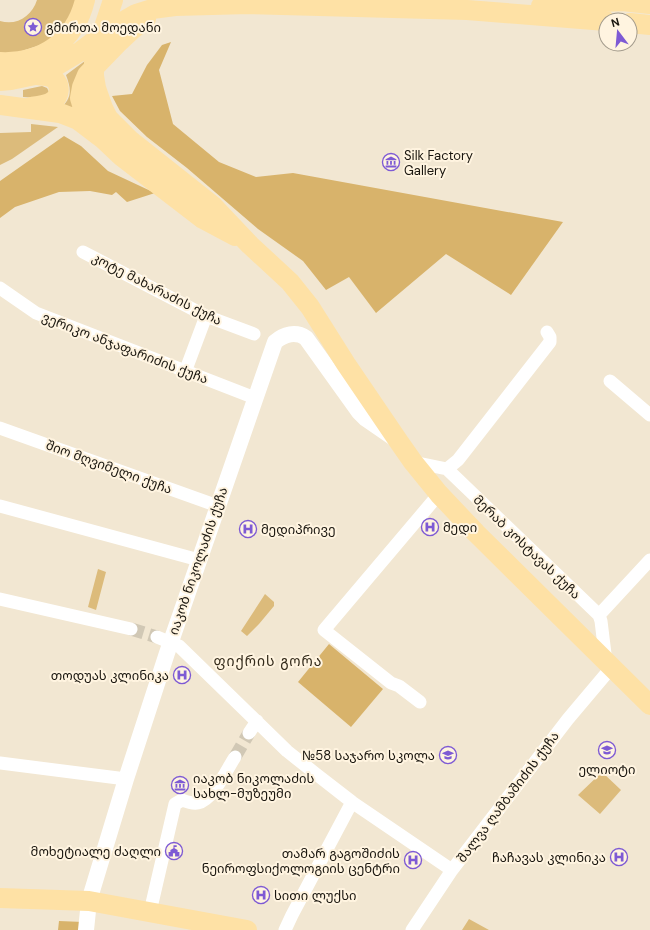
<svg xmlns="http://www.w3.org/2000/svg" width="650" height="930" font-family="'DM Sans','Noto Sans Georgian',sans-serif">
  <style>
    .green { fill: #dcbb7b }
    .forest { fill: #d8b36b }
    .lines { fill: none; stroke-linecap: round; stroke-linejoin: round }
    .minor-tunnel { stroke: #d1c8b5; stroke-width: 13; stroke-dasharray: 13 6; stroke-linecap: butt }
    .minor { stroke: #fff; stroke-width: 13 }
    .tertiary { stroke: #fff; stroke-width: 16 }
    .primary { stroke: #fee1a5; stroke-width: 20 }
    .labels { text-anchor: middle; dominant-baseline: central; stroke-width: 4; stroke-linejoin: round; paint-order: stroke }
    .poi-label { font-size: 13px; fill: #19150e; stroke: #fff4e0; text-anchor: start }
    .street-label { font-size: 13px; fill: #19150e; stroke: #fff4e0 }
    .neighbourhood-label { font-size: 14px; letter-spacing: 1px; fill: #342b1b; stroke: #fff4e0 }
  </style>
  <rect width="100%" height="100%" fill="#f2e7d2"/>
  <path class="green" d="M37,0H79L56,40L0,58V21C17,26 32,16 37,0Z
    M117,37L77,114L58,110C72,99 72,91 66,75Z
    M42,86L47,88L49,92L41,98L23,97V90Z
    M31,124L58,127L12,159L0,165V133L31,132Z
    M98,569L106,572L96,610L88,607Z
    M265,594L274,602V606L259,624L247,636L241,631Z
    M602,772L621,790L600,814L578,795Z
    M469,919L489,930H462Z"/>
  <path class="forest" d="M171,42L159,70L173,124L219,162L256,177L293,173L563,222L511,295L446,254L376,313L349,277L326,290L303,261L258,229L187,168L147,137L120,111L112,96L132,94L147,65L162,45Z
    M64,136L81,146L108,171L155,193L127,202L116,192L112,195L90,191L59,192L15,207L0,218V181Z
    M329,644L383,689L351,727L298,682Z
    M59,921L83,922L82,930H58Z"/>
  <g class="lines">
    <path class="minor-tunnel" d="M131,629L157,637
      M235,757L249,733"/>
    <path class="minor" d="M83,252L206,316L254,334
      M0,288L36,313L255,398
      M185,372L206,316
      M610,381L650,415
      M0,428L218,506
      M413,462L447,469L599,615L601,621L606,662
      M447,469L458,460L550,342V337L547,332
      M0,506L199,560
      M0,599L131,629
      M599,615L650,560
      M157,637L179,646L287,751L316,774L352,802L452,870
      M420,702L399,686L391,683L324,630L439,494
      M249,733L257,721
      M0,763L126,779
      M150,912L175,804L182,800C187,802 193,804 198,803C213,800 227,769 235,757
      M285,930L292,915L352,802
      M412,930L452,870L568,719L611,668"/>
    <path class="tertiary" d="M86,930L89,901L126,779L167,653L275,342C284,334 296,331 306,338L359,412L366,419L395,439"/>
    <path class="primary" d="M113,0L96,51L94,63V76L96,88L103,108L108,118L130,140L212,205L250,245L290,282L310,307L346,364L399,442L413,462L439,494L476,533L650,705
      M613,0L650,4
      M541,6L621,1
      M630,23L650,25
      M0,62C41,64 75,42 85,0
      M0,81L11,80L35,75L51,69L81,51L110,29L136,14L152,9L175,6L249,4L467,10L606,21
      M0,105L60,113L78,120L103,139L121,156L203,219L235,236
      M31,107C38,106 47,105 53,101C60,96 61,85 54,79C49,75 41,76 35,75
      M96,129L84,111L80,98L82,87L87,75L117,44L133,29L146,19
      M0,898L89,901L247,930"/>
  </g>
  <defs>
    <g id="sight-ring" transform="scale(0.9)"><circle r="9.5" fill="#fff4e0" stroke="#7e5ad4" stroke-width="1.5"/><path d="M0-6L1.8-2.2L6-1.7L2.9 1.2L3.7 5.4L0 3.3L-3.7 5.4L-2.9 1.2L-6-1.7L-1.8-2.2Z" fill="#7e5ad4"/></g>
    <g id="museum-ring" transform="scale(0.9)"><circle r="9.5" fill="#fff4e0" stroke="#7e5ad4" stroke-width="1.5"/><path d="M0-6L6-3V-2H-6V-3ZM-5-1h2V3h-2ZM-1-1h2V3h-2ZM3-1h2V3H3ZM-6 4H6V6H-6Z" fill="#7e5ad4"/></g>
    <g id="hospital-ring" transform="scale(0.9)"><circle r="9.5" fill="#fff4e0" stroke="#7e5ad4" stroke-width="1.5"/><path d="M-5-5h3v3.5h4V-5h3V5h-3V1.5h-4V5h-3Z" fill="#7e5ad4"/></g>
    <g id="school-ring" transform="scale(0.9)"><circle r="9.5" fill="#fff4e0" stroke="#7e5ad4" stroke-width="1.5"/><path d="M0-5L7-2L0 1L-7-2ZM-4 1L0 2.5L4 1V4Q0 6-4 4Z" fill="#7e5ad4"/></g>
    <g id="civic-ring" transform="scale(0.9)"><circle r="9.5" fill="#fff4e0" stroke="#7e5ad4" stroke-width="1.5"/><path d="M-.6-6.5H3V-4.5H.6V-3L4-1V1h2V6H-6V1h2V-1L-.6-3ZM-1.2 2.5V6h2.4V2.5Z" fill="#7e5ad4"/></g>
  </defs>
  <g fill-rule="evenodd">
    <use href="#sight-ring" x="33" y="27"/>
    <use href="#museum-ring" x="391" y="162"/>
    <use href="#hospital-ring" x="430" y="527"/>
    <use href="#hospital-ring" x="248" y="529"/>
    <use href="#hospital-ring" x="182" y="675"/>
    <use href="#school-ring" x="607" y="750"/>
    <use href="#school-ring" x="448" y="755"/>
    <use href="#museum-ring" x="180" y="785"/>
    <use href="#civic-ring" x="174" y="851"/>
    <use href="#hospital-ring" x="619" y="857"/>
    <use href="#hospital-ring" x="413" y="860"/>
    <use href="#hospital-ring" x="261" y="895"/>
  </g>
  <g class="labels">
    <g class="poi-label">
      <text x="46" y="27">გმირთა მოედანი</text>
      <text x="404" y="155">Silk Factory<tspan x="404" dy="15">Gallery</tspan></text>
      <text x="443" y="527">მედი</text>
      <text x="261" y="529">მედიპრივე</text>
      <text x="169" y="675" text-anchor="end">თოდუას კლინიკა</text>
      <text x="435" y="755" text-anchor="end">№58 საჯარო სკოლა</text>
      <text x="607" y="769" text-anchor="middle">ელიოტი</text>
      <text x="193" y="778">იაკობ ნიკოლაძის<tspan x="193" dy="15">სახლ-მუზეუმი</tspan></text>
      <text x="161" y="851" text-anchor="end">მოხეტიალე ძაღლი</text>
      <text x="400" y="853" text-anchor="end">თამარ გაგოშიძის<tspan x="400" dy="15">ნეიროფსიქოლოგიის ცენტრი</tspan></text>
      <text x="606" y="857" text-anchor="end">ჩაჩავას კლინიკა</text>
      <text x="274" y="895">სითი ლუქსი</text>
    </g>
    <g class="street-label">
      <text transform="translate(157 289) rotate(27)">კოტე მახარაძის ქუჩა</text>
      <text transform="translate(125 348) rotate(21)">ვერიკო ანჯაფარიძის ქუჩა</text>
      <text transform="translate(109 467) rotate(20)">შიო მღვიმელი ქუჩა</text>
      <text transform="translate(527 547) rotate(44)">მერაბ კოსტავას ქუჩა</text>
      <text transform="translate(198 561) rotate(-71)">იაკობ ნიკოლაძის ქუჩა</text>
      <text transform="translate(508 797) rotate(-53)">შალვა ღამბაშიძის ქუჩა</text>
    </g>
    <g class="neighbourhood-label">
      <text x="268" y="661">ფიქრის გორა</text>
    </g>
  </g>
  <g transform="translate(618 32) rotate(344)"><circle r="19" fill="#fff4e0" stroke="#a39b8c"/>
  <path d="M0-3L7 15L0 10L-7 15Z" fill="#7e5ad4"/>
  <text y="-6" font-size="11" font-weight="bold" text-anchor="middle" fill="#19150e">N</text>
  </g>
</svg>
